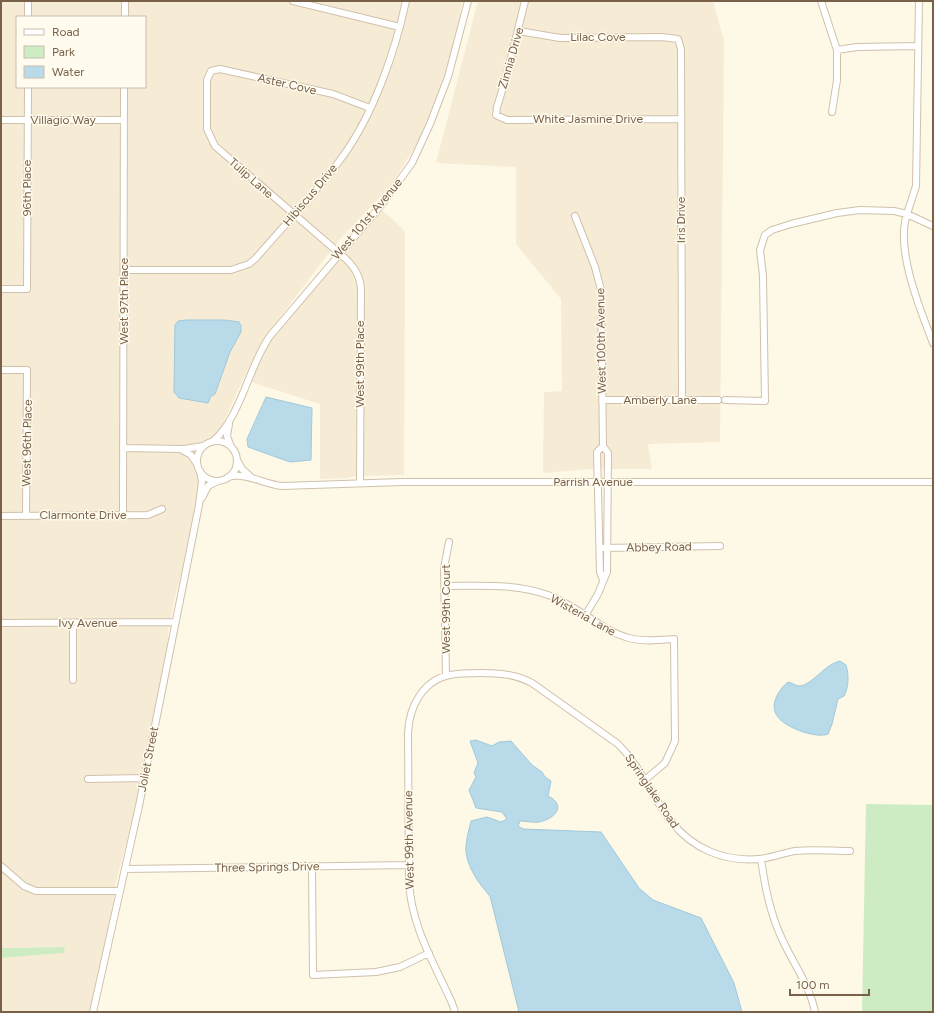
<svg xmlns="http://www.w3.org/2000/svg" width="934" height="1013" font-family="Figtree,sans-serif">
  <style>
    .residential { fill: #f6ebd4; fill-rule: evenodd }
    .green { fill: #ceecc3 }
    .water { fill: #b9dbe9; stroke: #9fc9db }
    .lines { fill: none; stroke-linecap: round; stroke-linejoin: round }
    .minor-casing { stroke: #d0c1ab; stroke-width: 8 }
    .minor { stroke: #fff; stroke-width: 6 }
    .labels { text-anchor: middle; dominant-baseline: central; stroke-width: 3; stroke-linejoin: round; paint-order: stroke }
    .street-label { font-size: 12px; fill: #796149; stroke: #fffbee }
  </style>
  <rect width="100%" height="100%" fill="#fef8e6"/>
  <path class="residential" d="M1,1H462L457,31L445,74L420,138L406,161L388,189L341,238L325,258L266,336L244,377L220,430L214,436L192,446L190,457L200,483L184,565L177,588L168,631L167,654L137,802L116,882L110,925L91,1012H1V958L64,953L65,947L1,948ZM17,17H145V87H17Z
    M478,1H713L724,41L720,442L648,444L652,469H591L543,473L544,392L562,391L561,299L516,244V167L436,163Z
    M382,210L403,229L405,234L404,475L355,476L347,478L320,479V404L251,382L265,350L273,336Z"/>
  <path class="green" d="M866,804L933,805V1012H862Z
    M65,947L64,953L1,958V948Z"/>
  <path class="water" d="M187,320H225L239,322L241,326V332L230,352L215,394L211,396L208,403L179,398L174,392L175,325L178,321Z
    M266,397L312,408L311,460L290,462L248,447L247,439Z
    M840,661L846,665C849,675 849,686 844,696L838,699L832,724L828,734C816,739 782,727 776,714C770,703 780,688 788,682C792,683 796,686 800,686C812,685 825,664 840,661Z
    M476,740L492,746L499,742L511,741L532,765L542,772L545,777L551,781L548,796C567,805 555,819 539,822C533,823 526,821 520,821L518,826L523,829L601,832L639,888L653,900L701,918L734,983L742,1012H519L490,896C480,885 468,869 466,852C465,843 469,830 471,821L487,817L501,822L507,819L502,812L476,808L469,790L476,777L474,773L478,763L470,741Z"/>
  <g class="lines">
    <g class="minor-casing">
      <path id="minor" d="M293,1L400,27
        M525,1L506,78L497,107L496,115L507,120L681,119
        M821,1L837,50L857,47L918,46
        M919,1L916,186L907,214L933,226
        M28,17V1
        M125,17V1
        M519,31L560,38L661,37L678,39L681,49L682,400
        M832,112L837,80V50
        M1,120H124
        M575,216L595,267L601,290L603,446L608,453L607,572L598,594L586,614
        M124,270H231L249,264L256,258C285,224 317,192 343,156C374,113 395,52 406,1
        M1,289H27L28,87
        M1,370H27L26,516
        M602,400H718
        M725,400L765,401L763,276L760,250L765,235L772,230L791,224L837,213L860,210L894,211L907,214C895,249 920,309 933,343
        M229,424L227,436L231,447
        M197 461a20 20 0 1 1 40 0a20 20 0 1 1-40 0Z
        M212,442C240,420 249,365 270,336L383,203L412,163L430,124L448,77L468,1
        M603,446L597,452L600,572L603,580
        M123,448L184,449L203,446
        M182,450L191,455L197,464
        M237,460L242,469L251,477
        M228,477C246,472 263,484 282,486L402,482H933
        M360,483L361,289C360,276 355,268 346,259L215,146L207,129V80L211,71L220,69L333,94L370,108
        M202,498L208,486L218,481
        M1,516L148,515L162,509
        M123,516L124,87
        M603,548L720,546
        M445,586C479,586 515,583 548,595C577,605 600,630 629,638C643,642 660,640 674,639L675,741L665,763L646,779
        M1,623L174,622
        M73,623V680
        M446,676L444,568L449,542
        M88,779L144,778
        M761,859C765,887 770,913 782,939C793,963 810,986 815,1012
        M1,866L24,886L36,891H120
        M312,867L313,975L376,972L400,967L429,953
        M125,869L409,865
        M93,1012L139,806L199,505L202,482L200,471
        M455,1012L452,1003C434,963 411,926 409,881L408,733C409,707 423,680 450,675C460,673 471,673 481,673C499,673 515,674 532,683L618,744C642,768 651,796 671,821C692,849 725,862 759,859C771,858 783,853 795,851C813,849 832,851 850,851"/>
    </g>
    <use href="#minor" class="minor"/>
  </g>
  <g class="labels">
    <g class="street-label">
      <text x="598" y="37">Lilac Cove</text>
      <text transform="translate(511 58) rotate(-74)">Zinnia Drive</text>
      <text transform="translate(287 84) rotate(13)">Aster Cove</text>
      <text x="588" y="119">White Jasmine Drive</text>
      <text x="63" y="120">Villagio Way</text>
      <text transform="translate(251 178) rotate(41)">Tulip Lane</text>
      <text transform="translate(27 188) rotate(-90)">96th Place</text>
      <text transform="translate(310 195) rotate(-50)">Hibiscus Drive</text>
      <text transform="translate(367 219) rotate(-50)">West 101st Avenue</text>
      <text transform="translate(681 220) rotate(-90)">Iris Drive</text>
      <text transform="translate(124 301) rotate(-90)">West 97th Place</text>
      <text transform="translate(601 341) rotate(-91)">West 100th Avenue</text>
      <text transform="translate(360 364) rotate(-90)">West 99th Place</text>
      <text x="660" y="400">Amberly Lane</text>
      <text transform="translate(27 443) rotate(-89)">West 96th Place</text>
      <text x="593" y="482">Parrish Avenue</text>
      <text x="83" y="515">Clarmonte Drive</text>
      <text transform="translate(659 547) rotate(-1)">Abbey Road</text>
      <text transform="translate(446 609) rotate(-90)">West 99th Court</text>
      <text transform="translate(583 615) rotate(29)">Wisteria Lane</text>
      <text x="88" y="623">Ivy Avenue</text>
      <text transform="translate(148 759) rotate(-79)">Joliet Street</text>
      <text transform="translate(652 791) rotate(56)">Springlake Road</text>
      <text transform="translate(409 840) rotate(-91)">West 99th Avenue</text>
      <text transform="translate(267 867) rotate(-1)">Three Springs Drive</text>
    </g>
  </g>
  <rect width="934" height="1013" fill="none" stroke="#796149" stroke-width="4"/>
  <rect x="16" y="16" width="130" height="72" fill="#fffbee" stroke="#c9bdac"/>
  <rect x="24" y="29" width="20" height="6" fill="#ffffff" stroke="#c9bdac"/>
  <text x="52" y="36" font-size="12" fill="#796149">Road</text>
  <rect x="24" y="46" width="20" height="12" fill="#ceecc3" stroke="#c9bdac"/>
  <text x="52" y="56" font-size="12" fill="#796149">Park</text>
  <rect x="24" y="66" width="20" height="12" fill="#b9dbe9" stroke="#c9bdac"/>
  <text x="52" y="76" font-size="12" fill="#796149">Water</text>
  <path d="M790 989v6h79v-6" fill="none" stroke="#796149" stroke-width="2"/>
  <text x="796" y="989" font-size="12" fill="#796149" stroke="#fffbee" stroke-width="3" paint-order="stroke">100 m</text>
</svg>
